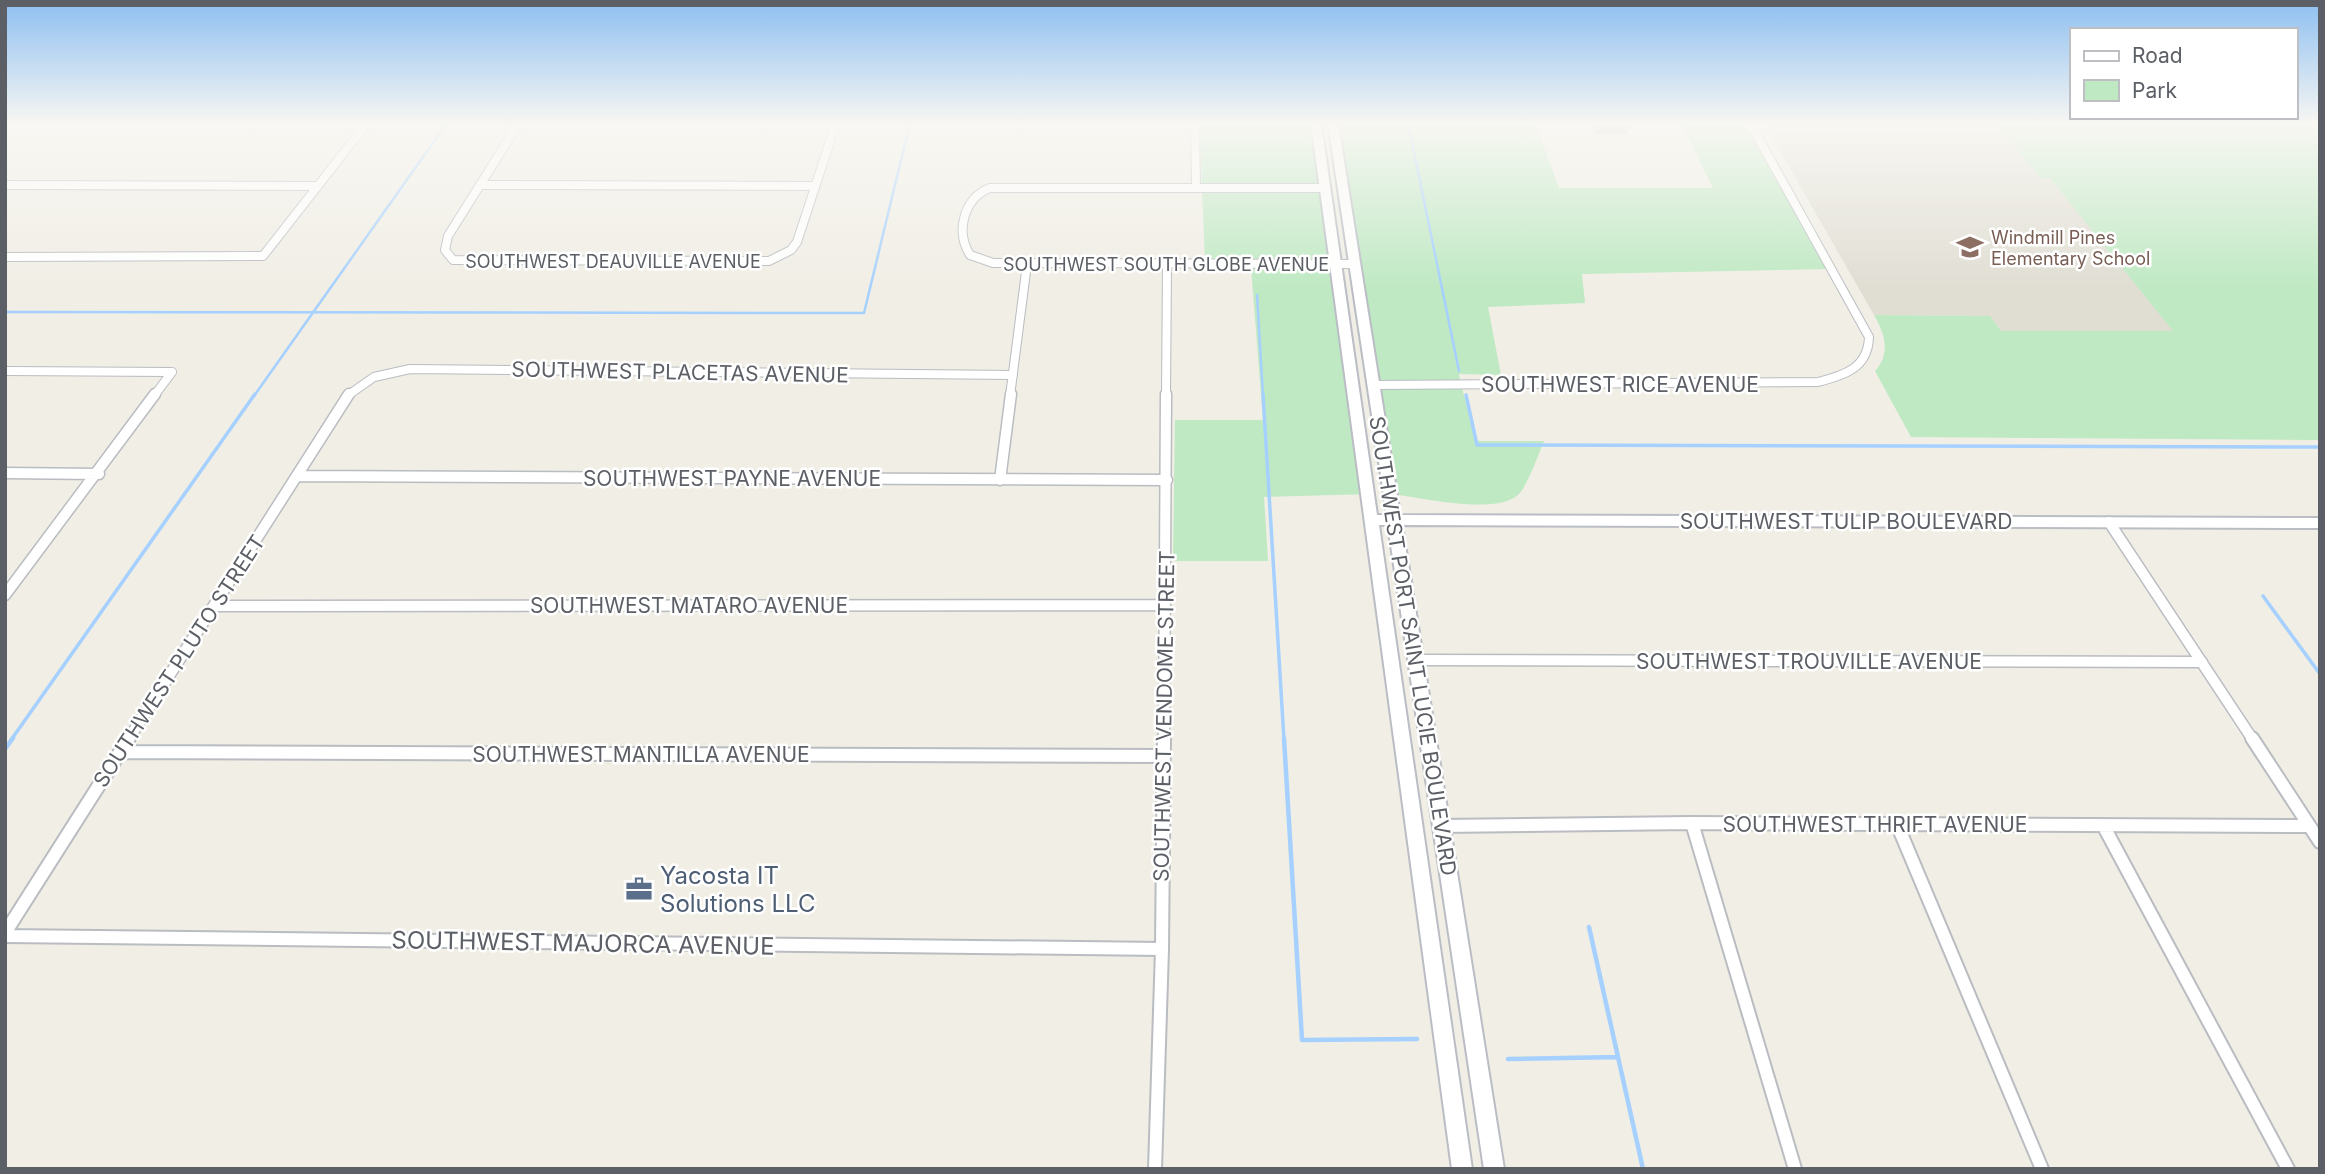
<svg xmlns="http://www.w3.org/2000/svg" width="2325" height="1174" font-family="Inter,sans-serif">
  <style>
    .education { fill: #e0ded3 }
    .green { fill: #bfe9c3 }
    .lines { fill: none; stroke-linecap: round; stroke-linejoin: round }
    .stream-far2 { stroke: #a5d0ff; stroke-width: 2.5 }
    .stream-far1 { stroke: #a5d0ff; stroke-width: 3.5 }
    .stream { stroke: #a5d0ff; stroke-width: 4.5 }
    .street-far2-casing { stroke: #b9bcc1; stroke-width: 10 }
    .street-far1-casing { stroke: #b9bcc1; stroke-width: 13 }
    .street-casing { stroke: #b9bcc1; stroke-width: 16 }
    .secondary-casing { stroke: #babdc4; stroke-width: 4 }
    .street-far2 { stroke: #fff; stroke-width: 8 }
    .street-far1 { stroke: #fff; stroke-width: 10 }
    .street { stroke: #fff; stroke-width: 12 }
    .secondary { fill: #fff; fill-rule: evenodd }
    .wall { fill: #afaca6 }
    .labels { text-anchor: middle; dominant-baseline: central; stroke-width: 5; stroke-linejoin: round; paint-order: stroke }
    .far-education-label { font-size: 18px; fill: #785e54; stroke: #fff; text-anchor: start }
    .far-street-label { font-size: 18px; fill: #5c6066; stroke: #fff }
    .street-label { font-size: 21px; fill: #5c6066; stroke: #fff }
    .near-service-label { font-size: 24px; fill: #4e5e75; stroke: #fff; text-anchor: start }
    .near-street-label { font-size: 24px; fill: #5c6066; stroke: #fff }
  </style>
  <rect width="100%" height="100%" fill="#f0eee5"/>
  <path class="education" d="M1764,123H1997L2040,178H2050L2174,331H2001L1990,316L1874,315Z"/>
  <path class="green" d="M1200,123H1319L1328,185H1202Z
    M1334,123H1535L1559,188H1713L1681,123H1744L1826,269L1582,274L1585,303L1488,307L1501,375L1459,374L1460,380H1367Z
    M1997,123H2320V440L1911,437L1875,371C1891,353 1885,334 1874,315L1990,316L2001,331H2173L2050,178H2040Z
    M1202,191H1329L1339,261H1205Z
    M1251,267H1340L1372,494L1264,497L1268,561H1173L1175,420H1263Z
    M1369,388H1462L1476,441H1544C1539,453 1527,487 1518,495C1495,515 1422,498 1393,494Z"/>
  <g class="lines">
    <path class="stream-far2" d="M1408,123L1459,371
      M1257,295L1263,396
      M5,312L864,313L910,123
      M254,396L447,123"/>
    <path class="stream-far1" d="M1263,394L1284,740
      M1466,395L1477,445L2320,447
      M2263,596L2320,674
      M11,740L255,394"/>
    <path class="stream" d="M1284,738L1302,1040L1417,1039
      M5,749L13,738
      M1589,927L1643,1169
      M1508,1059L1618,1057"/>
    <g class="street-far2-casing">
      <path id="street-far2" d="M519,123L448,236L445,250L453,260L769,261L791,250L797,242L836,123
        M1195,123L1196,188
        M5,185L318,186
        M480,185L815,186
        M1325,188H990C964,198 955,231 970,255L993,263L1354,264
        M5,257L263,256L367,123
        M5,371L172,372
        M1372,385L1818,382C1845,375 1868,368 1869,337L1750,123
        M154,396L172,372
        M347,396L374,377L410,369L1013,375
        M1010,396L1027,264
        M1166,396L1167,264"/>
    </g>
    <g class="street-far1-casing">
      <path id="street-far1" d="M5,473L99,474
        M297,476L1167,480
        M1000,480L1011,394
        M2109,522L2253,740
        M5,595L155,394
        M214,606L1165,605
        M1416,660L2202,662
        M128,740L349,394
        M1164,740L1166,394"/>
    </g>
    <g class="street-casing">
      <path id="street" d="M2252,738L2320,842
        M121,752L1162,756
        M1692,823L1795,1169
        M1897,824L2042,1169
        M2103,825L2288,1169
        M1441,826L1692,823L2309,826
        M5,933L129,738
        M5,936L1162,949
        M1155,1169L1162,949L1164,738"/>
    </g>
    <g class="secondary-casing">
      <path id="secondary" d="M1311,123H1321L1377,515H1387L1328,123H1338L1400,515L2320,518V528L1402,525L1504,1169H1484L1388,525H1379L1472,1169H1452Z"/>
    </g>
    <use href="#street-far2" class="street-far2"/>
    <use href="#street-far1" class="street-far1"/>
    <use href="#street" class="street"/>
    <use href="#secondary" class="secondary"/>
  </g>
  <path class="wall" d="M1592,123H1630L1627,134H1596Z"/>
  <linearGradient id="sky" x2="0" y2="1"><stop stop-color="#8dbff1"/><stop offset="0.43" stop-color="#f8f7f3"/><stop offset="1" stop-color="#f8f7f3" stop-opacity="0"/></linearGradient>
  <rect width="2325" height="288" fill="url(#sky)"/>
  <defs>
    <g id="school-bare" transform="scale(2.1)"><path d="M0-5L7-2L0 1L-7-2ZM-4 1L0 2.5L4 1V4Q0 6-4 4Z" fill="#8d6e63" stroke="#fff" stroke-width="2.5" paint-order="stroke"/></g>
    <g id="office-bare" transform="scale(2.1)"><path d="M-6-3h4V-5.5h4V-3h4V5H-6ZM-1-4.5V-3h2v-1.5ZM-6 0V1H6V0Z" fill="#5c6f8a" stroke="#fff" stroke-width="2.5" paint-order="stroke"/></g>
  </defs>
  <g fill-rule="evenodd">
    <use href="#school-bare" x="1970" y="247"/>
    <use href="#office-bare" x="639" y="889"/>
  </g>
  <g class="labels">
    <g class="far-education-label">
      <text x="1991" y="237">Windmill Pines<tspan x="1991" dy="21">Elementary School</tspan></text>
    </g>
    <g class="far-street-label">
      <text x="613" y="261">SOUTHWEST DEAUVILLE AVENUE</text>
      <text x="1166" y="264">SOUTHWEST SOUTH GLOBE AVENUE</text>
    </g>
    <g class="street-label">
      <text transform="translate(680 372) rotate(1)">SOUTHWEST PLACETAS AVENUE</text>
      <text x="1620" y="384">SOUTHWEST RICE AVENUE</text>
      <text x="732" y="478">SOUTHWEST PAYNE AVENUE</text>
      <text x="1846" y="521">SOUTHWEST TULIP BOULEVARD</text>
      <text x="689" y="605">SOUTHWEST MATARO AVENUE</text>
      <text transform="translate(1413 646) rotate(81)">SOUTHWEST PORT SAINT LUCIE BOULEVARD</text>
      <text transform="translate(179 661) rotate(-57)">SOUTHWEST PLUTO STREET</text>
      <text x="1809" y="661">SOUTHWEST TROUVILLE AVENUE</text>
      <text transform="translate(1164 716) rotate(-89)">SOUTHWEST VENDOME STREET</text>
      <text x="641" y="754">SOUTHWEST MANTILLA AVENUE</text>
      <text x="1875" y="824">SOUTHWEST THRIFT AVENUE</text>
    </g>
    <g class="near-service-label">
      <text x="660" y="875">Yacosta IT<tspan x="660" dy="28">Solutions LLC</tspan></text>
    </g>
    <g class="near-street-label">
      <text transform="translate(583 943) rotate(1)">SOUTHWEST MAJORCA AVENUE</text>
    </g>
  </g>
  <rect width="2325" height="1174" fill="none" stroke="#5c6066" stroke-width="14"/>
  <rect x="2070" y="28" width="228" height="91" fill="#ffffff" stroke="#bebfc2" stroke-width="2"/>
  <rect x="2084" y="51" width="35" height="10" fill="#ffffff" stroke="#bebfc2" stroke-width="2"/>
  <text x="2132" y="63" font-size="21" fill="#5c6066">Road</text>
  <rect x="2084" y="80" width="35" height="21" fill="#bfe9c3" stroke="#bebfc2" stroke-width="2"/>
  <text x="2132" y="98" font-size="21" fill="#5c6066">Park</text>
</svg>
